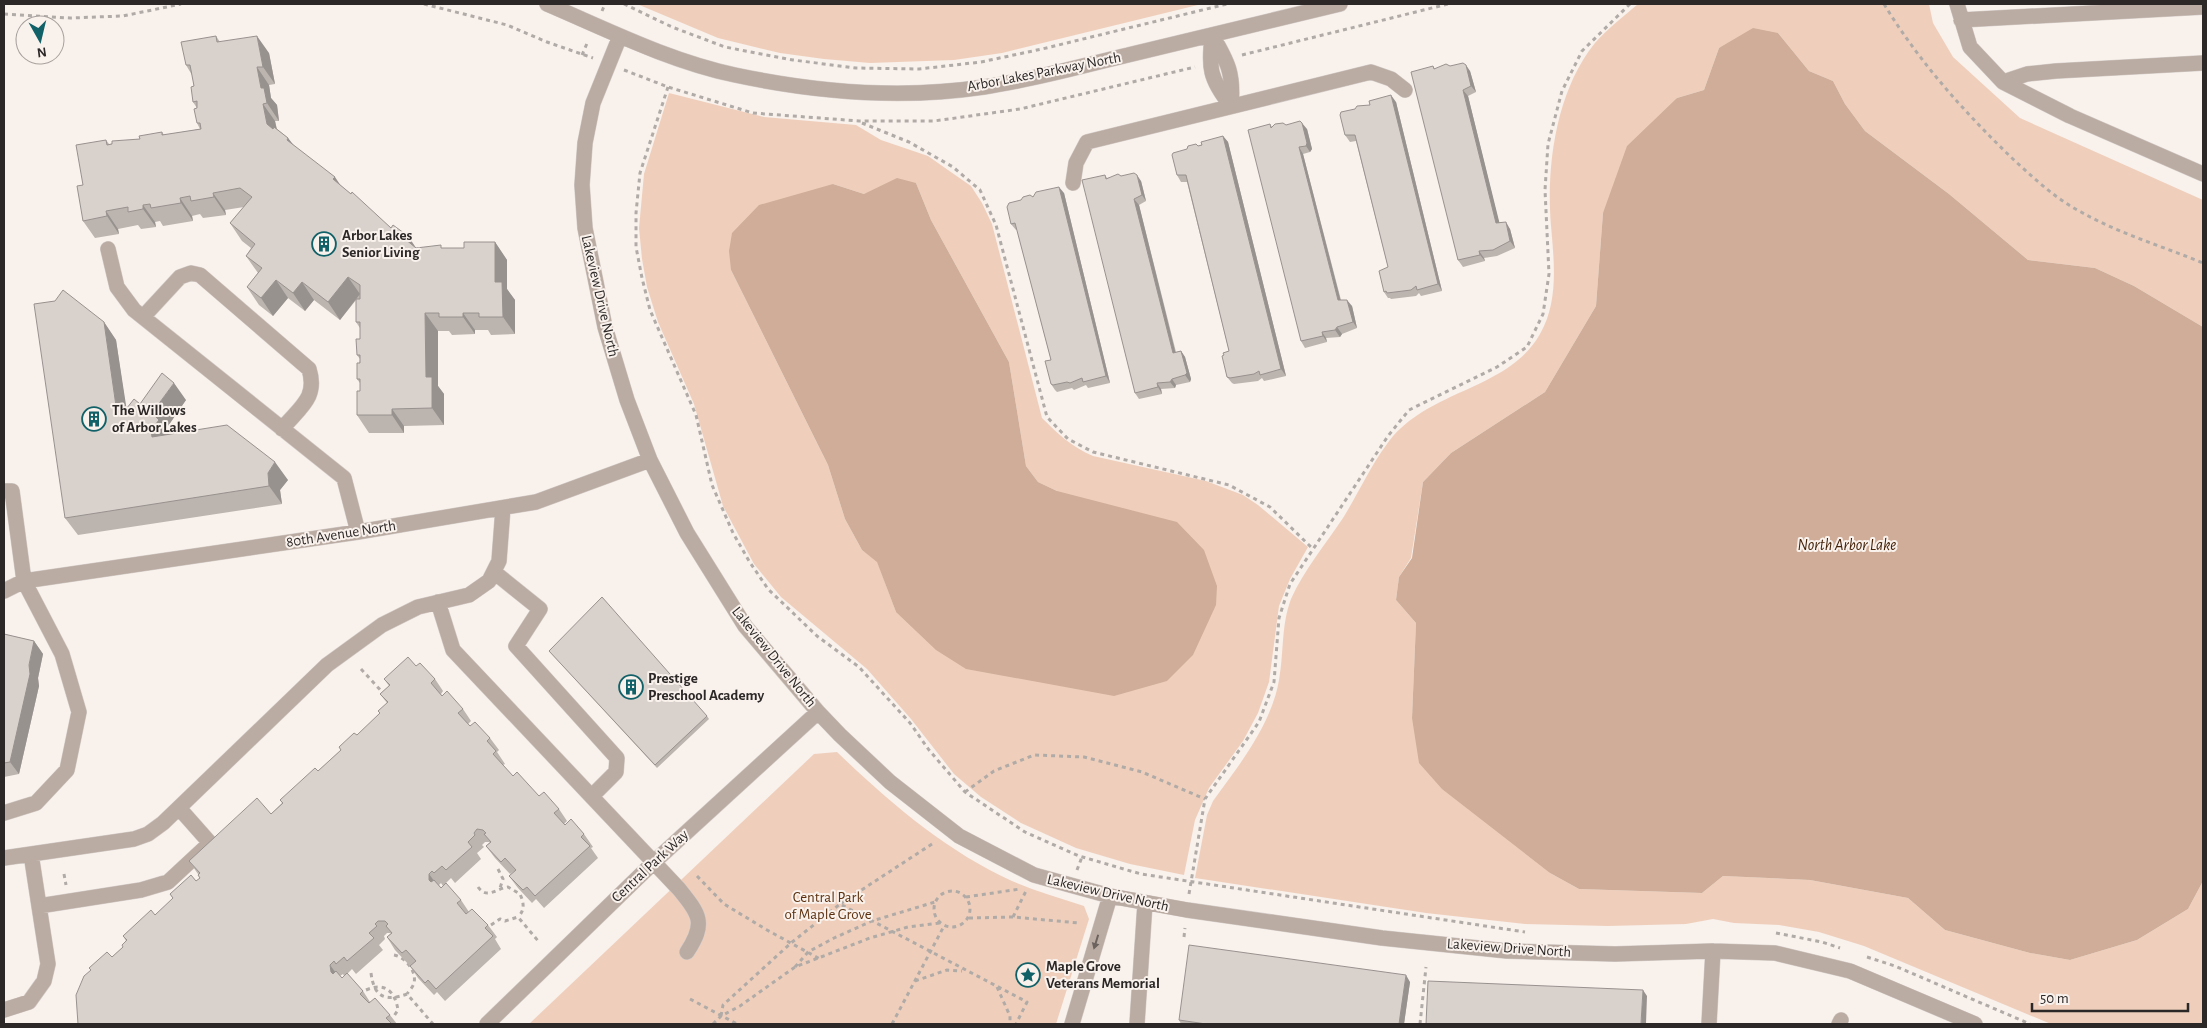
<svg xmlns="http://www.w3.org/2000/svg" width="2207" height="1028" font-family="'Alegreya Sans',sans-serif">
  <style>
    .green { fill: #efcfbc; fill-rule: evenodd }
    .water { fill: #cfad98 }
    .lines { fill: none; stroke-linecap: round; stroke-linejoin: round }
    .minor-casing { stroke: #d4cdc9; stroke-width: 16 }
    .path { stroke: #b1aba7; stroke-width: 3; stroke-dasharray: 4 4; stroke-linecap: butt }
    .minor { stroke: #bbaca3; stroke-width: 15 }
    .wall { fill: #bbb4af; fill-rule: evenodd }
    .shaded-wall { fill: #98928f }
    .building { fill: #d9d1cc; stroke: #98928f }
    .oneway { fill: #6c635f }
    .labels { text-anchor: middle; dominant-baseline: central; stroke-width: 4; stroke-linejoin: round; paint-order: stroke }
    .street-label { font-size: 15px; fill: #2b2827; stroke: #f9f1ec }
    .poi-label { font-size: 15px; font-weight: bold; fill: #2b2827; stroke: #f9f1ec; text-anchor: start }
    .park-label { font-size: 15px; fill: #5d310f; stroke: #f9f1ec }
    .water-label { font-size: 16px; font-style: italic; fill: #432107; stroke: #f9f1ec }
  </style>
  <rect width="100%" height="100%" fill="#f9f1ec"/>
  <path class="green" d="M637,4H1202L1002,53L954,60L870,63L824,59L780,53L718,38Z
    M1638,4H1929L1933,23L1953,57L2020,118L2203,200V327L2134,286L2095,268L2028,260L1949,194L1865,131L1845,104L1833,81L1809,71L1778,33L1719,48L1704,90L1677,98L1603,213L1596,306L1545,392L1451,453L1423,482L1411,558L1399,577L1396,600L1416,623L1412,718L1550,873L1579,889L1702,893L1723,876L1810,880L1908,898L1945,930L2030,953L2070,960L2137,940L2188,909L2203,881V1024H2051L1864,946L1819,932L1779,925L1734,923L1713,919L1686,924L1608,926L1525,924L1426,913L1195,878L1207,815L1213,801C1239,765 1271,726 1279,680C1284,654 1281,625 1291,599C1304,570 1325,545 1343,518C1358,494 1370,467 1387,444C1426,389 1508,391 1540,334C1559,301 1554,261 1551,226C1546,166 1556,91 1595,43C1607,29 1624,16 1638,4Z
    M669,93L764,117L856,125L881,140L928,156L948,170L971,186L982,203L992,224L1042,418C1058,434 1072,447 1093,456L1206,481L1243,495L1258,505L1308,547L1290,579L1279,606L1269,682L1258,713L1243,741L1209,788L1195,820L1184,875L1130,864L1076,848L1021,823L981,797L954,774L911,719L867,669L781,597L754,564L723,506L694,404L658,322L647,287L642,259L639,228L644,174ZM916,183L931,220L1009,362L1026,466L1038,482L1057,491L896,612L877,561L862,550L845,519L828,465L731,270L833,184L864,194Z
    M837,752C889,802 946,851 1012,881C1035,891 1060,898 1084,906L1089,919L1056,1024H529L814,754Z"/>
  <path class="water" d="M1753,28L1778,33L1809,71L1833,81L1845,104L1865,131L1949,194L2028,260L2095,268L2134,286L2203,327V881L2188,909L2137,940L2070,960L2030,953L1945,930L1908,898L1810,880L1723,876L1702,893L1579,889L1550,873L1442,789L1419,763L1412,718L1416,623L1396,600L1399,577L1412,558L1423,482L1451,453L1545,392L1596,306L1603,213L1627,146L1677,98L1704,90L1719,48Z
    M897,178L916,183L931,220L1009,362L1026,466L1038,482L1057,491L1177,522L1204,550L1217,586L1216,605L1193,655L1167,681L1114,696L966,669L936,650L896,612L877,562L862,550L845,519L828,465L731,270L729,251L732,233L759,205L833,184L864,194Z"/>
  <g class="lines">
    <g class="minor-casing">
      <path id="minor" d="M547,4C608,30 669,61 735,75C815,92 903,99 984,87C1033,80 1081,66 1128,55C1199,38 1270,21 1340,4
        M1957,4L1970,47L2003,82L2070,116L2203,174
        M1961,20L2203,7
        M1212,35C1228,62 1234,74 1231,106C1209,78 1209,69 1212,35Z
        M620,36L593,103L585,143L582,185L585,228L605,327L627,400L650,460L687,533L745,626L818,712L840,735L890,782L959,836L1034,875L1110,896L1187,910L1382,938L1507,951L1615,954L1713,951L1775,953L1850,971L1975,1024
        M2003,82L2027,74L2056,71L2203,63
        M1073,183L1076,163L1087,142L1371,72L1391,79L1405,90
        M108,249L117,287L134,310L344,478L358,532
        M143,317L180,277L191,273L200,275L309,369C318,398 300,407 282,429
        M4,491H12L24,581L62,654L79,712L67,770L36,803L4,813
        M494,572L540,609L516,646L617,758L616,772L592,796
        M4,591L24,581L358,532L536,502L650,460
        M438,602L453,650L679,889C700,915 706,923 687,952
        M31,854L39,906L141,890L168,882L210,843L179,808
        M4,858L134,839L148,834L163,823L327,665L382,625L418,607L469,595L489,581L499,561L503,508
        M4,1010L29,1002L44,981L48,964L39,906
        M487,1024L654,862L818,712
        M1072,1024L1110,896
        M1137,1024L1145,903
        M1709,1024L1713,951
        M1839,1024L1841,1020"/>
    </g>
    <path class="path" d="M424,4L507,25L547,42L593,58
      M624,4L672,27L725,47L793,60L856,68L919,69L981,62L1042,49L1227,4
      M1884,4C1919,62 1966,114 2015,161C2036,180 2056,199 2081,212C2120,234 2162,246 2203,263
      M602,11L605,4
      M4,14L70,18L123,16L181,4
      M582,55L588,41
      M1242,55L1448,4
      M624,70L668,87L753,113L859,121H934L1020,109L1195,67
      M668,87L640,173L636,213V247L642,278L650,310L696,415L712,485L733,533L749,561L768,589L817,636L859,667L910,723L929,750L965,792L1025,832L1079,856L1141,874L1525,932
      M862,123L909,142L953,167L980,190L996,225L1047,417L1068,439L1093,452L1229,485L1270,507L1313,549
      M361,669L384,694
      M965,792L994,771L1034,755L1084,757L1142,772L1205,799
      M932,844L840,904L1027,1002L1016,1024
      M498,869L503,879L500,888
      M1077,870L1082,857
      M64,874L66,885
      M697,876L724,904L767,930L820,959
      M478,887C487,900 497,888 508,887L520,894C524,903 525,910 518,917
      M934 909a18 18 0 1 1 36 0a18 18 0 1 1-36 0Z
      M1189,894L1205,799L1259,722L1274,682L1279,618L1290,584L1388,436L1409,410L1497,367L1527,347L1543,314L1549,274L1545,190L1548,144L1562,91L1582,51L1630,4
      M966,897L1020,889
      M1013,917L1026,891
      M969,918L1013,917L1079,923
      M491,925L500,919L505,921L518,917L539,942
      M1776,933L1822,942L1840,948
      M1184,937L1185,928
      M394,955C405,957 417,971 414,983C413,987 409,991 407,994
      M1867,957L1895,966L2030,1024
      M795,967L808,952L834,938L872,921L935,902
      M371,973C374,997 385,1002 407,994L433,1024
      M915,981L947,970L962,971
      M997,987L1010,1016V1024
      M366,990C385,982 395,991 398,1010L394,1016
      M690,999L737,1024
      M721,1016L723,1005L791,943L840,904
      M713,1024L721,1016L740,1006L795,967L870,938L908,927L940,923
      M892,1024L944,926
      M1420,1024L1426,967"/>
    <use href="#minor" class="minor"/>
  </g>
  <path class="wall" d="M216,36L220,42L269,53L275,84L269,85L271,98L277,105L279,121H275L277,129L288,138L294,146L391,228L408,236L416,248H464L495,242L507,260V289L515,300V334L491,335L488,330H475V334L452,335L449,331H438V386L444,394V425L404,426V433H369L357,415L360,391V383L357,379L360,359L357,355L360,339V328L356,322V300L340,320L314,300L305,311L288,298L273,316L259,305L247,287L258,273L246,256L251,248L242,241L230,223L244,207L225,210L226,215L203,218L200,214L192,216L193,221L163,226L160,221L155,222L156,227L141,229L138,225L118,229L119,234L95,238L83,221V185L106,140L109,144L140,139L162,132L164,135L200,129L197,123V108L193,102L194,86L192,75L186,65Z
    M1433,66L1435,69L1450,66L1470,71L1476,92L1468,96L1499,223L1510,229L1515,248L1497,256L1484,258L1485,261L1463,267L1458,260Z
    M1396,102L1442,291L1421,296L1419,293L1416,296L1391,299L1390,298H1388L1384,292L1388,267L1356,141L1350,142L1345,135Z
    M1270,124L1272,127L1286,125L1307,129L1312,149L1310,152L1303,154L1341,300L1352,306L1357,328L1342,334L1340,337L1326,338L1327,342L1305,348L1301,341Z
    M1223,136L1228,142L1286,376L1264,381L1262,378L1258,381L1234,384L1232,383L1227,377L1224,355L1229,351L1187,182H1181L1177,175L1198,146Z
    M1105,175L1107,178L1121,176L1141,181L1146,201L1139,205L1176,352L1181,351L1185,357L1191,379L1190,382L1176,385L1175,388L1161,389L1162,394L1139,399L1135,393Z
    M1064,193L1110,383L1088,388L1086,385L1074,390L1072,388L1057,392L1055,390L1051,384V360L1017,230H1016L1011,224L1033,197Z
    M104,322L116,340L126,409L140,404L186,400L166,429L169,434L288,480L280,490L282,504L78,535L65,518Z
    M4,634L34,641L43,654L38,678L39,686L19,774L4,777Z
    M549,651L707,716L709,719L657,768Z
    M416,666L435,679L443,691L441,694L442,696L463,709L471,721L468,724L470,726L490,738L499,750L497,752L505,764L503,765L513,776L539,796L559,809L567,821L564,824L584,834L593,847L591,848L598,858L544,908L536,899L532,903L518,888L509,876L514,871L510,874L495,858L486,846L490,842H485L482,845L484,847L477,853L481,859L455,883L451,878L443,886L441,883L439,885L441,888L461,900L469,912L488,925L497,937L495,939L501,949L445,1001L437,992L434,995L418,978L410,966L395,950L387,937L391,933H387L384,936L385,939L379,945L383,950L356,974L352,969L347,974L363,991L370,1002L390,1015L397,1024H78L112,957L123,947L126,941L123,936L155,915L173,899L170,894L196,881L200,878L198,874L189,861L271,814L282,803L280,800L318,771L341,750L339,747L357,735L380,714L387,703L380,694L389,686L384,679ZM343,974L344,976L342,978L340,976Z
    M1410,982L1404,1024H1181L1179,1020Z"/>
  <path class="shaded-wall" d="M257,36L269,53L275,84L263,67Z
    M1466,65L1470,71L1476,92L1471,86Z
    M257,67L269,85L271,98L277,105L279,121L267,103L261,88Z
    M1463,90L1468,96L1501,229L1496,223Z
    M1391,95L1396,102L1442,291L1438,284Z
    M263,104L275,121L279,141L267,124Z
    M1302,123L1307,129L1312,149L1310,152L1306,146Z
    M1223,136L1228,142L1286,376L1281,369Z
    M288,138L301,155L287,140Z
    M1299,147L1303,154L1342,306L1338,300Z
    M1137,175L1141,181L1146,201L1142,195Z
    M335,177L347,195L333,179Z
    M1059,187L1064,193L1110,383L1106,376Z
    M213,193L225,210L226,215L214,197Z
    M180,198L192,216L193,221L181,203Z
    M1134,199L1139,205L1177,359L1173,353Z
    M143,205L155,222L156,227L143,209Z
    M106,211L118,229L119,234L107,216Z
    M1506,222L1510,229L1515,248L1510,241Z
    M408,236L420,254L405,239Z
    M495,242L507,260V289L515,300V334L503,317L495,282Z
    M1479,251L1484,258L1485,261L1480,255Z
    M348,277L360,294L340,320L328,302Z
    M276,280L288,298L273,316L261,298Z
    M302,282L314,300L305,311L293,293Z
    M1347,300L1352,306L1357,328L1353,322Z
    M425,313L438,331V386L444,394V425L432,408L426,377Z
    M463,313L475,330V334L463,317Z
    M104,322L116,340L130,431L117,413Z
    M1337,327L1342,334L1340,337L1335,330Z
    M1322,332L1326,338L1327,342L1323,336Z
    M1181,351L1185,357L1191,379L1190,382L1185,375Z
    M1172,379L1176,385L1175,388L1170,382Z
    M174,383L186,400L166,429L171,437H152L151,430L152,413Z
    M1157,383L1161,389L1162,394L1158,387Z
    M392,409L404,426V433L392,415Z
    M275,462L288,480L280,490L282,504L269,486L268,473Z
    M34,641L43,654L38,678L39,686L19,774L10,762Z
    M429,874L438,886L429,880Z
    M330,965L339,977V984L331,972Z
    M1406,975L1410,982L1404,1024H1399Z
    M1643,990L1647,996L1646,1024H1641Z"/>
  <path class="building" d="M216,36L217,42L257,36L263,67H257L261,88H264L267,103L263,104L267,124L273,129L274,127L288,138L287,140L335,177L333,179L351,194L352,192L391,228L393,225L408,236L405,239L416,248L441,245V248H464V242H495V282H502L503,317H479V313H463V317H439V313H425L426,377H432V408L392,409V415H357V391H360V379H357V363H360V355H357L356,339H360V322H356V299H360V285L348,277L328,302L302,282L293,293L276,280L261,298L247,287L262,268L246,256L255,244L230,223L252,197L240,188L213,193L214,197L191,201L190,196L180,198L181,203L151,208L150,204L143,205V209L128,212V207L106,211L107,216L83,221L77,186L83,185L76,145L106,140L107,145L112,144V141L140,139L139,136L162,132V135L201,129L200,123H197L194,109L197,108V101L193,102L191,87L194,86L190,65H186L181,42Z
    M1463,63L1466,65L1471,86L1463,90L1496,223L1506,222L1510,241L1493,250L1479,251L1480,255L1458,260L1411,72L1433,66L1434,69L1446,64L1450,66Z
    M1391,95L1438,284L1417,290L1416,286L1411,290L1387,293L1386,291L1384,292L1379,271L1388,267L1355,135H1345L1340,115L1341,112L1355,109L1357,106L1370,105L1369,101Z
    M1300,121L1302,123L1307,143L1306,146L1299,147L1338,300H1347L1353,322L1337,327L1335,330L1322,332L1323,336L1301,341L1248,130L1270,124L1271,128L1275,124L1283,123L1286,125Z
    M1223,136L1281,369L1260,375L1259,371L1254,374L1230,378L1227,377L1222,356L1224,355L1223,353L1229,351L1186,175H1177L1172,155L1173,153L1187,149L1188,146L1196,144L1198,146L1202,145L1201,142Z
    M1134,173L1137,175L1142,195L1134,199L1173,353L1181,351L1187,373L1185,375L1172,379L1170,382L1157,383L1158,387L1135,393L1082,180L1105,175L1106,179L1118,174L1121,176Z
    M1059,187L1106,376L1083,382L1082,378L1070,383L1067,382L1053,385L1051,384L1045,361L1051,360L1015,223L1011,224L1007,207L1009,203L1021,200L1023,197L1030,195L1033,197L1036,192Z
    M63,290L104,322L117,413H123L134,399L140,404L162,373L174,383L152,413L159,420L151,430L152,437L227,425L275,462L268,473L269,486L65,518L34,304L55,301Z
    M602,597L707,716L655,765L549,651Z
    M4,634L34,641L29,665L30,674L10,762L4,763Z
    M408,657L416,666L420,663L435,679L431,683L442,696L447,691L463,709L458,713L470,726L475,722L490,738L487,741L496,751L493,754L513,776L517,772L539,796L544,792L559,809L554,813L565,825L571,819L584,834L581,837L590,846L535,896L527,887L523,890L509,876L516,870L505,858L501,862L486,846L491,842L484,834L486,833L483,830L477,829L474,833L475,835L468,842L472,847L446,870L442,866L434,873L432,871L429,874V880L431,882L434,880L441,888L446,883L461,900L457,903L466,914L472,909L488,925L485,928L493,936L436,989L428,980L425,983L410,966L416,961L406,950L402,953L387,937L392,933L386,926L388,924L385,921H378L375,924L377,926L369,933L374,938L347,961L344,957L336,964L334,961L330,965L331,972L333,974L336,971L342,978L347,973L363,991L360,994L369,1003L375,998L390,1015L386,1018L392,1024H78L76,995L84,976L91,970L89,968L107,952L112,957L123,947L122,945L127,940L123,936L151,910L155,915L173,898L170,894L191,875L196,881L200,878L198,875L200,873L189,861L257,798L271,814L283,803L280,800L315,768L318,771L341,750L339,747L354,733L357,735L380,713L378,711L388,702L380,694L390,685L384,679Z
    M1189,945L1406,975L1399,1024H1206L1179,1020Z
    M1428,981L1643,990L1641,1024H1426Z"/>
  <defs><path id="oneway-solid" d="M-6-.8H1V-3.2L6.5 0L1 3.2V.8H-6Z" transform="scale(1.25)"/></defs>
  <use class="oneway" href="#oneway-solid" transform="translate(1096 942) rotate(107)"/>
  <defs>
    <g id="building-ring" transform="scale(1.25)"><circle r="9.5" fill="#f9f1ec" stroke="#116168" stroke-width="1.5"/><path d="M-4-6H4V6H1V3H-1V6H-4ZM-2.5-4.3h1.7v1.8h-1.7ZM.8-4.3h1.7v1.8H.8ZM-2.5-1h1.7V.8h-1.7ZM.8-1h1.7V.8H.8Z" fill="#116168"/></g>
    <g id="sight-ring" transform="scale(1.25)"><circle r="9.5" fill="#f9f1ec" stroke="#116168" stroke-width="1.5"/><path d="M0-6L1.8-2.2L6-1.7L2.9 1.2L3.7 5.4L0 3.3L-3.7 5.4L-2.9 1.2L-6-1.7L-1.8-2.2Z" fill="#116168"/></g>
  </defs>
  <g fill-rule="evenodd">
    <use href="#building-ring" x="324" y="244"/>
    <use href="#building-ring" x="94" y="419"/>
    <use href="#building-ring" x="631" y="687"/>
    <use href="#sight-ring" x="1028" y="975"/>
  </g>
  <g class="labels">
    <g class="street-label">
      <text transform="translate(1044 72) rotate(-11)">Arbor Lakes Parkway North</text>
      <text transform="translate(600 296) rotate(77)">Lakeview Drive North</text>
      <text transform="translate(341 534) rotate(-9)">80th Avenue North</text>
      <text transform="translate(774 657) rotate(51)">Lakeview Drive North</text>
      <text transform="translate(650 866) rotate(-43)">Central Park Way</text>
      <text transform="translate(1108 893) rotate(13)">Lakeview Drive North</text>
      <text transform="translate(1509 948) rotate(4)">Lakeview Drive North</text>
    </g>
    <g class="poi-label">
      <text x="342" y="235">Arbor Lakes<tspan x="342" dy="17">Senior Living</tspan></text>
      <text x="112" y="410">The Willows<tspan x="112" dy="17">of Arbor Lakes</tspan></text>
      <text x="648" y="678">Prestige<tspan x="648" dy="17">Preschool Academy</tspan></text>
      <text x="1046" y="966">Maple Grove<tspan x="1046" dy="17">Veterans Memorial</tspan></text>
    </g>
    <g class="park-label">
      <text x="828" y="897">Central Park<tspan x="828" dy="17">of Maple Grove</tspan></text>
    </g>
    <g class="water-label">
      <text x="1847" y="545">North Arbor Lake</text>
    </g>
  </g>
  <rect width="2207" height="1028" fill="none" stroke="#2b2827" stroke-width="10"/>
  <g transform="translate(40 40) rotate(172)"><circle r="24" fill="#f9f1ec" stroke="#a7a19d"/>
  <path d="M0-4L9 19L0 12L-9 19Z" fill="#116168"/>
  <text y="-8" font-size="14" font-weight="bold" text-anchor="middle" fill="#2b2827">N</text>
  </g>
  <path d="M2032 1003v8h156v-8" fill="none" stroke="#2b2827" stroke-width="2.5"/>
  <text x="2040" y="1003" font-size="15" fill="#2b2827" stroke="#f9f1ec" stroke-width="4" paint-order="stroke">50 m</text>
</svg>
